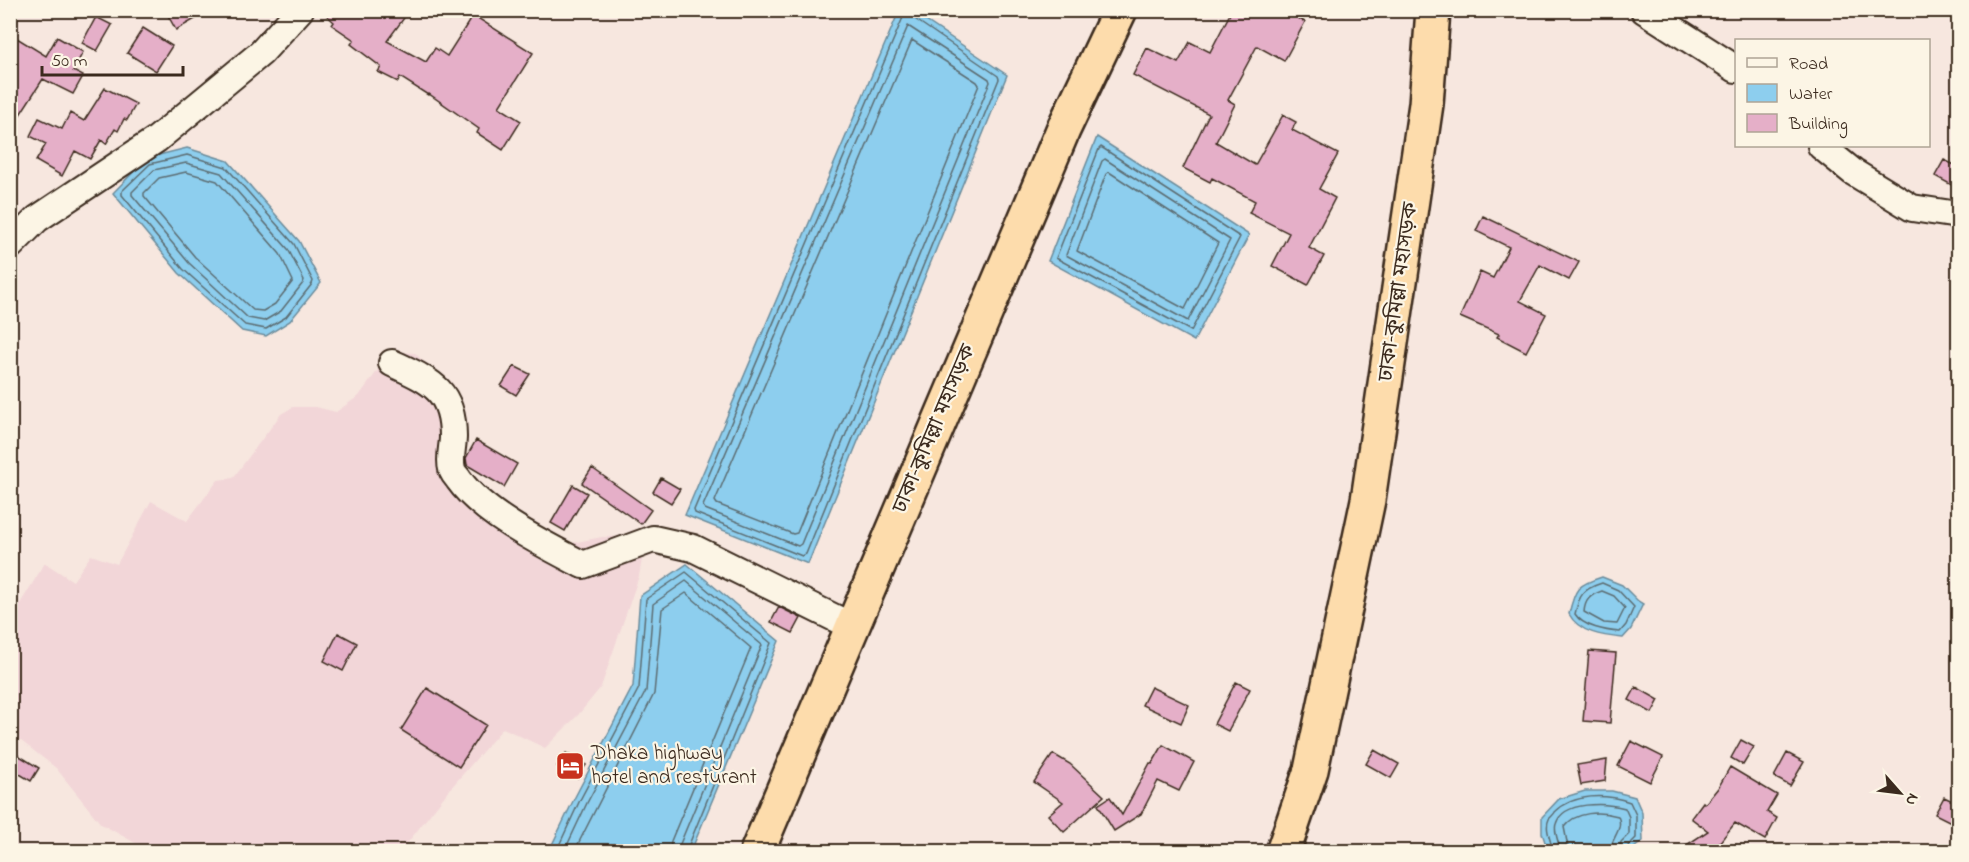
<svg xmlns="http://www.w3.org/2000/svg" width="1969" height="862" font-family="'Indie Flower','Noto Sans Bengali',sans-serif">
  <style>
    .built { fill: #f2d6d8 }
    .water { fill: #8dceee; stroke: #6c8c9b; stroke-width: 1.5 }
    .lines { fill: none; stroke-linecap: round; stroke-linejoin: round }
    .shore { stroke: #5c6c71; stroke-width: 1.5 }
    .building { fill: #e5afc8; stroke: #3b2a1e; stroke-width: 1.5 }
    .minor-casing { stroke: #3b2a1e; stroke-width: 30 }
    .highway-casing { stroke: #3b2a1e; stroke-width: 38 }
    .minor { stroke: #fcf5e5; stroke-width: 26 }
    .highway { stroke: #fddcac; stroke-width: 33 }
    .labels { text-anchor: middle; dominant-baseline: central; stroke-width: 4.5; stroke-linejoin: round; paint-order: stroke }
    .street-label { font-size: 21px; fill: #3b2a1e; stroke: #fcf5e5 }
    .poi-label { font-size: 21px; fill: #3b2a1e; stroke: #fcf5e5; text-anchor: start }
  </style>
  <rect width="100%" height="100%" fill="#f7e7df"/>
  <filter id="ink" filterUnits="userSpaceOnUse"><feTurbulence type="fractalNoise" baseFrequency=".0167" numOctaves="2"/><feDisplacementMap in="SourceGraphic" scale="12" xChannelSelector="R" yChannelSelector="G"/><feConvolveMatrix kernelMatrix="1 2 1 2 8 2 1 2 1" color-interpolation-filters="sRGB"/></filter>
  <g filter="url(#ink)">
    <path class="built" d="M391,352L415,353L461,399L456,462L467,479L507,508L562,545L602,537L646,536L639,576L601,687L579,714L545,748L503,728L450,789L401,851H150L101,824L56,768L11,733L10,620L45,563L73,581L91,555L117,564L151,501L187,521L218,480L233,478L281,414L293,407H316L336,412L359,396Z"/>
    <path class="water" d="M899,11H911L1007,75L808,564L685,515Z
      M1097,137L1249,235L1194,341L1048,261Z
      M187,148L228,161L299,241L321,283L290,321L266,336L242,331L179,273L113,193L147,158Z
      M687,564L779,641L691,851H549L575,797L633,686L640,596Z
      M1602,577L1622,585L1638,601L1643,604L1631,629L1623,638C1603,636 1579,633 1569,614C1575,588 1577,585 1602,577Z
      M1585,791H1612L1635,797L1642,813L1643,841L1630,851H1548L1542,833V817L1559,799Z"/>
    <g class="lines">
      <path class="shore" d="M906,13L998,76L999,79L806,554L802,556L695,513L694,510L904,15Z
        M908,26L989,79L990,82L801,544L798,546L705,509L703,506Z
        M912,40L977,82L979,85L797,533L793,534L717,504L715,501Z
        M1101,147L1240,237L1191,331L1056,258L1099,149Z
        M187,155L226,167L294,244L313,281L312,284L286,317L266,329L245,325L183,269L122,195V191L150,164Z
        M1105,159L1230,240L1188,321L1066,255L1102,161Z
        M186,163L221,173L288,249L304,280L303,283L281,311L264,321L248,318L189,263L132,195V192L154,170Z
        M186,172L217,181L280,254L293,281L275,304L263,311L253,310L195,257L144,196V193L159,178Z
        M1109,172L1218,243L1185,309L1077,251L1106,174Z
        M1602,583L1618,590L1634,607L1626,625L1620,632C1606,631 1583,627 1575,614C1579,595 1583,589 1602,583Z
        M1602,591L1614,596L1625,608L1617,624L1604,623L1584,612C1585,600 1590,595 1602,591Z
        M556,852L580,800L639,688L646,599L686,572L771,643L686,852
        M564,852L587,803L646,691L653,604L686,581L762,645L680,844L679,852
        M574,852L654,694L662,609L686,593L751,648L671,841L670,852
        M1553,852C1552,842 1544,829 1549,819C1549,819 1555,813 1555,812C1574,793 1606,794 1630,802L1636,815V838L1628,846L1627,852
        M1560,852C1560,843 1553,832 1556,824C1563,800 1607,803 1625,808L1629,817V834L1621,842L1619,852
        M1569,852L1564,827C1576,811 1600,811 1618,816C1624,830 1611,837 1610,852"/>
    </g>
    <path class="building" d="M165,10H211L176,30Z
      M321,10H394L404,18L387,41L426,62L435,48L447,56L473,15L533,53L499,107L521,121L503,150L477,133L479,129L429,94L428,95L400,77L398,82L378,72L381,67L351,44L354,40L332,25L334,22Z
      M1232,10H1284L1305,22L1284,61L1257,46L1228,100L1235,104L1216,142L1255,165L1283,115L1296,122L1292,130L1338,154L1319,189L1335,198L1309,248L1324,256L1308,285L1272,266L1289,233L1249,213L1255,201L1212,178L1210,182L1183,168L1209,114L1133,75L1147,48L1178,63L1190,42L1210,52Z
      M96,17L112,25L97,51L82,43Z
      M143,28L172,46L156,71L127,53Z
      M57,37L83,52L73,71L83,76L73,94L43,79L10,130V48L17,38L46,56Z
      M105,88L136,104L127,120L124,119L118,131L115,129L106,144L101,140L90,159L75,151L62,176L36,161L46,144L30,136L39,118L62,129L70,113L84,121Z
      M1944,160L1959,167V189L1935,176Z
      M1483,216L1579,262L1569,280L1540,265L1520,301L1546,314L1526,352L1497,337L1499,334L1460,317L1480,272L1493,278L1509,247L1476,231Z
      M514,366L530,374L516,395L501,386Z
      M476,440L517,464L504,487L467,465L466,458Z
      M592,468L651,510L641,524L582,483Z
      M661,478L680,489L671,503L653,492Z
      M573,485L587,493L565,531L551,523Z
      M779,607L801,618L793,633L771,622Z
      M338,633L357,643L343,671L324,661Z
      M1589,651L1616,653L1610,723L1583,721Z
      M1236,682L1250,689L1228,731L1214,724Z
      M1151,687L1189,705L1181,723L1142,705Z
      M1636,687L1659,700L1652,713L1629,700Z
      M427,688L486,725L459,767L401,730Z
      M1741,740L1754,747L1743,765L1731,758Z
      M1631,741L1663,757L1650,782L1618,766Z
      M1163,745L1194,762L1179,791L1158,781L1141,814L1114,831L1098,805L1110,797L1122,815L1150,763L1152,764Z
      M10,750L39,768L31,781L10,768Z
      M1374,750L1399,764L1391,778L1366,764Z
      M566,753L586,765L577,778L557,766Z
      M1787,753L1804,762L1790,786L1774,777Z
      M1053,754L1070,764L1104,796L1064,832L1048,815L1063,802L1034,782Z
      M1607,760L1605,781L1581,785L1577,765Z
      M1730,767L1777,795L1767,812L1777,818L1765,840L1735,823L1719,843L1724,852H1676L1708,831L1691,818L1703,802L1705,804L1718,788Z
      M1944,797L1959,804V826L1935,814Z"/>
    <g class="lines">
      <g class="minor-casing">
        <path id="minor" d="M1644,10L1736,69
          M1821,146L1853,172L1912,208L1958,215
          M10,246L37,219L157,139L261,53L300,10
          M392,363C430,381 453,389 453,437C453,446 449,459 452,469C452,472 457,477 459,480C484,515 545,545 583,565L653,539L693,548L851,626"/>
      </g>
      <g class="highway-casing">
        <path id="highway" d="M757,852L1063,130L1120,10
          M1283,852L1311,770L1368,500L1426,104L1433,10"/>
      </g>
      <use href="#minor" class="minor"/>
      <use href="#highway" class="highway"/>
    </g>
  </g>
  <defs>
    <g id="hotel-square" transform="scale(1.5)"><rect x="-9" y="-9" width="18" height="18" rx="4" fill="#c8321e" stroke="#fcf5e5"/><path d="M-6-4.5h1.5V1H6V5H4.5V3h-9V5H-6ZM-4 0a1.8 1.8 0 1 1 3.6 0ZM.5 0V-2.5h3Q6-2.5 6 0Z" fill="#fff"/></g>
  </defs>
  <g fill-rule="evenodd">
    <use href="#hotel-square" x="570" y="766"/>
  </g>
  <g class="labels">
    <g class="street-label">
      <text transform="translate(1399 292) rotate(-82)">ঢাকা–কুমিল্লা মহাসড়ক</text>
      <text transform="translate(935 429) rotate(-67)">ঢাকা–কুমিল্লা মহাসড়ক</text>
    </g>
    <g class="poi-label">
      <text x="591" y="754">Dhaka highway<tspan x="591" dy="24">hotel and resturant</tspan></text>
    </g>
  </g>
  <rect width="1969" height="862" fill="none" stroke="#fcf5e5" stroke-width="36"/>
  <rect x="18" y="18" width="1933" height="826" fill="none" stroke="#3b2a1e" stroke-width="2" filter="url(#ink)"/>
  <rect x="1735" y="39" width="195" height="108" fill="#fcf5e5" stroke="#afa495" stroke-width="1.5"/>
  <rect x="1747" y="58" width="30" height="9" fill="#fcf5e5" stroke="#afa495" stroke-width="1.5"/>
  <text x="1789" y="69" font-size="18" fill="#3b2a1e">Road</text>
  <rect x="1747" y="84" width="30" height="18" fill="#8dceee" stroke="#afa495" stroke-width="1.5"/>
  <text x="1789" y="99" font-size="18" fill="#3b2a1e">Water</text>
  <rect x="1747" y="114" width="30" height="18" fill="#e5afc8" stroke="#afa495" stroke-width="1.5"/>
  <text x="1789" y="129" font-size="18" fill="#3b2a1e">Building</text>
  <g transform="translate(1900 793) rotate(118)" stroke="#fcf5e5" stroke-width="4.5" paint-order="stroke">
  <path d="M0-4.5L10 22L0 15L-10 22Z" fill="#3b2a1e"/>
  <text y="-9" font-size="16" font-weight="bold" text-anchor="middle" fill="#3b2a1e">N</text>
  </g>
  <path d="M42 66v9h141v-9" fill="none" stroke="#3b2a1e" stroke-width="3"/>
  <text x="51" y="66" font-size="18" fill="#3b2a1e" stroke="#fcf5e5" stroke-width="4.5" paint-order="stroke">50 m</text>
</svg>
